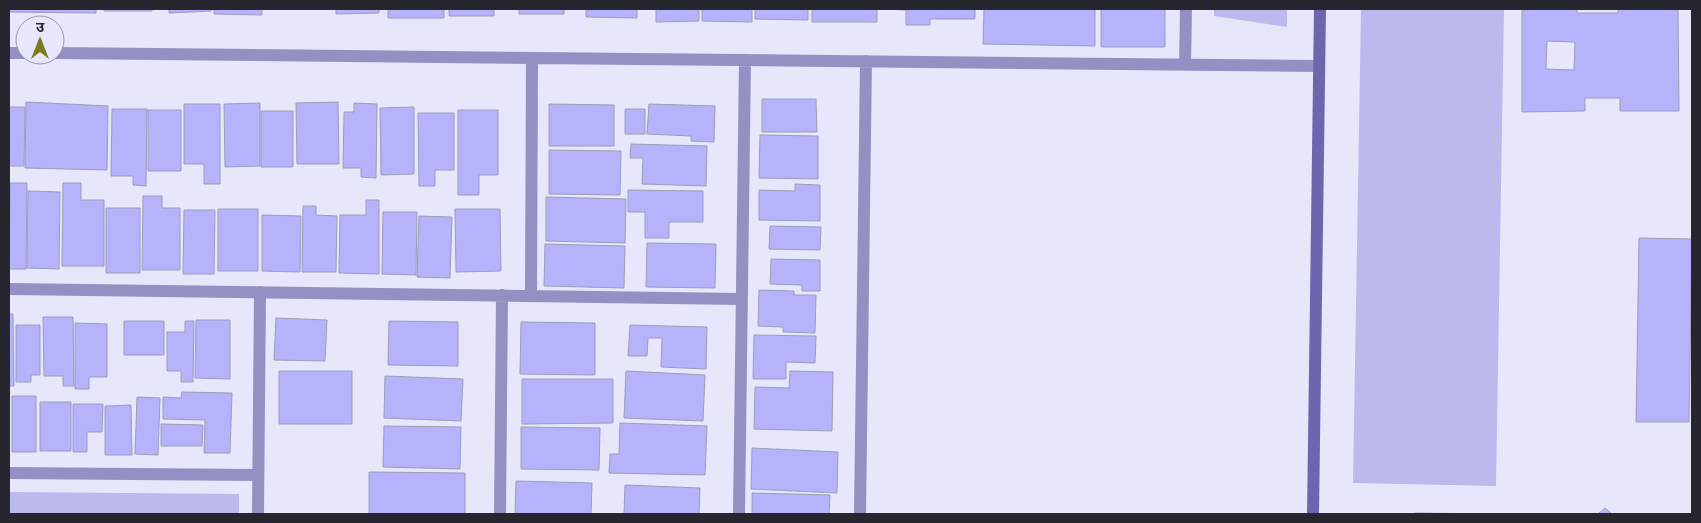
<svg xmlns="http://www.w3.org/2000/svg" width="1701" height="523" font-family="Merriweather,'Noto Sans Devanagari',serif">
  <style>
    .green { fill: #bbb9ee }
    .building { fill: #b6b2fc; stroke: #9d9db4; fill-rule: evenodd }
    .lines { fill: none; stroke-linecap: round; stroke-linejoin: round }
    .street { stroke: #9391c4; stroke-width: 12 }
    .secondary { stroke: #6c66af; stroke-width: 12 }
  </style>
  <rect width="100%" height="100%" fill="#e7e7fb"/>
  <path class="green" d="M1214,9H1287V27L1214,16Z
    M1361,9H1504L1496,486L1353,483Z
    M9,492L239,494V514H9Z"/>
  <path class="building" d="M9,9H96V13L9,12Z
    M104,9H152V11H104Z
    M169,9H210L211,11L169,13Z
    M214,9H262V15L214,14Z
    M336,9H379V13L336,14Z
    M388,9H444V18H388Z
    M449,9H494V16H449Z
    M519,9H564V14H519Z
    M586,9H637V18L586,17Z
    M656,9H699V21L656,22Z
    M702,9H752V22L702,21Z
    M755,9H808V20L755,19Z
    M812,9H877V22H812Z
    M879,9H975V19H930V25H906V10Z
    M984,9H1095V46L983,44Z
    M1101,9H1165V47H1101Z
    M1522,9H1577V13H1618V9H1678L1679,111H1620V98H1585V111L1522,112ZM1547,41L1575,42L1574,70L1546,69Z
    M762,99H816L817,132H762Z
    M26,102L108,106L107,170L25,168Z
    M338,102L339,164H297L296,103Z
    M260,103V166L225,167L224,104Z
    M354,103L377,104L376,178L361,177V168H343L344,112H354Z
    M184,104H220V184H204V164H184Z
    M549,104L614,105V146H549Z
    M649,104L715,106L714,142L691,141V136L647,134Z
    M9,107H25L24,166H9Z
    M414,107V174L381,175L380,108Z
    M112,109H147L146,186L133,185V176H111Z
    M625,109H645V134H625Z
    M148,110H181V171H148Z
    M458,110H498V175H479V195H458Z
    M261,111H293V167H261Z
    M418,113H454V170H435V186H419Z
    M760,135L818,136V179L759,178Z
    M631,144L707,146L706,186L642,184L643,158H630Z
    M549,150L621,151L620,195L549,194Z
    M10,183H27L26,269H9Z
    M63,183H81V200H104V266H62Z
    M795,184L820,185V221L759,220V190L795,191Z
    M628,190L703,191V222H669V238H645V212H628Z
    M28,191L60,192L59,269L27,268Z
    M143,196H162V208H180V270H142Z
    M546,197L626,199L625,243L546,241Z
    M366,200H379V274L339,273L340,215H366Z
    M303,206H316V215L337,216L336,272H302Z
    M106,208H140V273H106Z
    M218,209H258V271H218Z
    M455,209H500L501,271L456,272Z
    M184,210H215L214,274H183Z
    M383,212H417L416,275L382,274Z
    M262,215L301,216L300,272L262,271Z
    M419,216L452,217L450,278L417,277Z
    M770,226L821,227L820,250L769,249Z
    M1639,238L1692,239L1689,422H1636Z
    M647,243L716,244L715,288L646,287Z
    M545,244L625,246L624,288L544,286Z
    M771,259L820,260V291H802V285L770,284Z
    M759,290L794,291V295H816L815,333L783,332V327L758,326Z
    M9,314H13L14,386H9Z
    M43,317H73L74,386H63V376H44Z
    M276,318L327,320L325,361L274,360Z
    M196,320H230V379L195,378Z
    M124,321H164V355H124Z
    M185,321H194L193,382H181V371H167V332H185Z
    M389,321L458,322V366L388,365Z
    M521,322L595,323V375L520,374Z
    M75,323L107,324V377H89V389H75Z
    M16,325H40V375H31V382H16Z
    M630,325L707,327L706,369L661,367L662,338H648L647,356H628Z
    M754,335L816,336L815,363L786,362V379H753Z
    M279,371H352V424H279Z
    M626,371L705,375L703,421L624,418Z
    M790,371L833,372L832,431L754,429L755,387L789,388Z
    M385,376L463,379L461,421L384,418Z
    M522,379H613V423L522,424Z
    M182,392L232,393L230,453H204L205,420L163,419V397L181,398Z
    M12,396H36V452H12Z
    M137,397L160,398L158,455L135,454Z
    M40,402H71V451H40Z
    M73,404H103L102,432H87V452H73Z
    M131,405L132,455H105V406Z
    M620,423L707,426L705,475L609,473L610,454H619Z
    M161,424L203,425L202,446H161Z
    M384,426L461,427L460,469L383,467Z
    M521,427L600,428L599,470L521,469Z
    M752,448L838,452L837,493L751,489Z
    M369,472L465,473V514H369Z
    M516,481L592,483L591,514H515Z
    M625,485L700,488L699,514H624Z
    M752,493L830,495L829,514H752Z
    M1605,508L1612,514H1598Z
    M1415,513L1495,514H1415Z"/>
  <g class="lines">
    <path class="street" d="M9,53H25
      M55,53L1319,66
      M1185,65L1186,9
      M9,289L741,299
      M531,296L532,58
      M9,473L258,475
      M258,514L260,292
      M500,514L502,295
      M739,514L745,60
      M860,514L866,61"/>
    <path class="secondary" d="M1313,514L1320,9"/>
  </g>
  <rect width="1701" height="523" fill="none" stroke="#26262f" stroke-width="20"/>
  <g transform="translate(40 40)"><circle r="24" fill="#e7e7fb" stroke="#9a9aa9"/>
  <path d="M0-4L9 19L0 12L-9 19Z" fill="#7e791f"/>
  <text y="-8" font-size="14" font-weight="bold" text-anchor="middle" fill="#26262f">उ</text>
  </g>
</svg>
